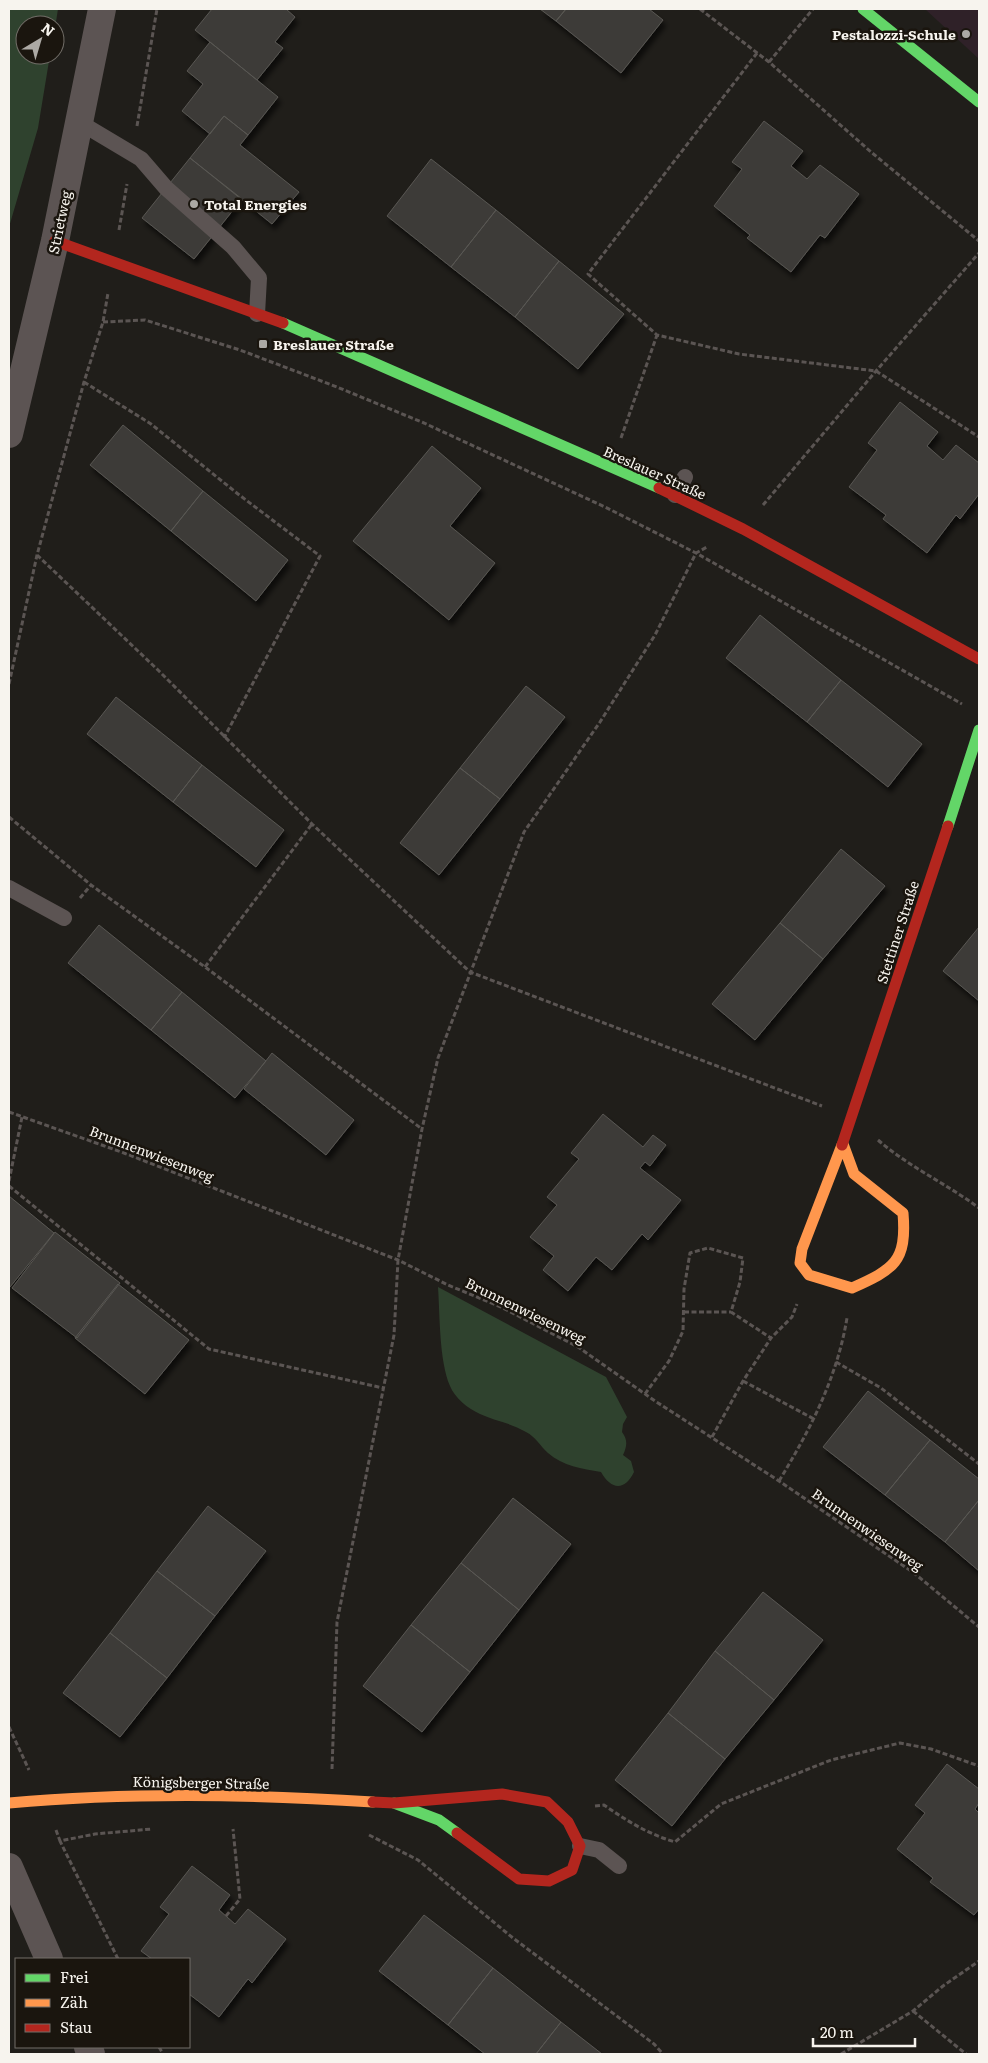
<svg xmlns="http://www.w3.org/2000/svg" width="988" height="2063" font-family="Literata,serif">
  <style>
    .education { fill: #2f2128 }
    .green { fill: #2f422e }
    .building { fill: #3d3b38; stroke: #595753; filter: url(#shadow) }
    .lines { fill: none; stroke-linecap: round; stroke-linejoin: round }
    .path { stroke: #5b5553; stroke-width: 3; stroke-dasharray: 5 2.5; stroke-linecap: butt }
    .lane { stroke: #5c5453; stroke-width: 16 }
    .street { stroke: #5c5453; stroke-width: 28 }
    .fast { stroke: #63d668; stroke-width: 11 }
    .slow { stroke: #ff974d; stroke-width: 11 }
    .jam { stroke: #b3261e; stroke-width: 11 }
    .poi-dot { fill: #aca9a4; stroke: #1a150e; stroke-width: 2 }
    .labels { text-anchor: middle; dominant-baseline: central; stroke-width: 5; stroke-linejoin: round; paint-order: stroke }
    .poi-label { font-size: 14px; font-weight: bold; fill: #f7f4ee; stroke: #1a150e; text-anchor: start }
    .street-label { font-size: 14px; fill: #f7f4ee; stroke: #1a150e }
  </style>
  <defs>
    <filter id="shadow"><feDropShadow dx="3" dy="5.5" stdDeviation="2.5" flood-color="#0009"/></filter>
  </defs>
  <rect width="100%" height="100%" fill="#201e1a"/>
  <path class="education" d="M925,9H979V59Z"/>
  <path class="green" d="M9,9H58L55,28V25H25V55H50L38,128L9,227Z
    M438,1287L606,1377L627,1417L623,1424L622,1432C628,1440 627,1446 623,1455L631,1461L634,1472C625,1491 611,1490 601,1472C582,1469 563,1466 548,1453C540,1446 536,1437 526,1432C511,1423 495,1421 480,1414C467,1408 455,1398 450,1386C439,1360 440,1315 438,1287Z"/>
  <path class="building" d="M212,9H286L295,17L275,42L283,48L257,80L195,30Z
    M540,9H566L556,21Z
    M566,9H649L663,20L621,73L556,21Z
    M210,42L278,97L248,135L224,116L210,134L182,111L203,84L187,71Z
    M224,116L248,135L240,145L299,192L272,224L190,158Z
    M764,121L803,151L791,166L807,179L820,165L859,194L825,238L820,235L791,272L747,238L750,235L714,206L742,169L732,162Z
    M190,158L242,199L194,259L142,218Z
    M431,159L496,210L451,267L387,216Z
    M496,210L559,261L515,317L451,267Z
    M559,261L624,314L578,369L515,317Z
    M900,402L938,432L927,446L943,460L956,445L979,463V494L960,519L956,515L927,553L883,519L886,515L849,487L877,450L868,443Z
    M123,425L203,491L171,531L90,465Z
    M432,446L481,488L450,526L495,563L449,620L353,541Z
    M203,491L288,560L256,601L171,531Z
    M760,615L841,680L807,722L726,658Z
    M841,680L922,744L888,787L807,722Z
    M526,686L565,717L500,799L460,768Z
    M116,697L202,765L173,802L87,734Z
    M202,765L284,830L256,867L173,802Z
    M460,768L500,799L439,875L400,843Z
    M841,849L885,886L823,959L780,923Z
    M780,923L823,959L755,1040L712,1004Z
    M99,925L182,992L151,1030L68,963Z
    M979,927V1001L943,971Z
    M182,992L266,1061L235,1098L151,1030Z
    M272,1053L354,1120L326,1155L244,1089Z
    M603,1114L643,1147L653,1135L666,1145L650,1166L645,1162L640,1168L681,1200L648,1240L642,1234L612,1270L596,1257L568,1291L543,1270L554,1256L530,1237L557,1205L547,1197L579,1159L571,1153Z
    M9,1196L54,1233L10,1287L9,1286Z
    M55,1232L120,1283L77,1338L12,1288Z
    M118,1284L189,1340L145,1394L75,1338Z
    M868,1391L930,1440L885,1495L823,1447Z
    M930,1440L979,1479V1500L945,1542L885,1495Z
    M513,1498L571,1544L519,1610L461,1563Z
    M979,1500V1571L945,1542Z
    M208,1506L266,1551L215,1616L157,1571Z
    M461,1563L519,1610L470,1672L411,1625Z
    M157,1571L215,1616L167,1678L110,1633Z
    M763,1592L823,1640L774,1700L715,1651Z
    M411,1625L470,1672L422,1732L363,1686Z
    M110,1633L167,1678L120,1737L63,1693Z
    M715,1651L774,1700L725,1759L668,1713Z
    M668,1713L725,1759L672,1826L615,1780Z
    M947,1764L979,1789V1803L975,1809L979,1813V1909L974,1915L930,1882L933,1878L897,1849L925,1813L915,1805Z
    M192,1866L230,1895L219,1910L235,1924L248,1909L286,1939L252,1983L248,1979L219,2017L189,1994V1959H152L141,1951L169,1914L160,1907Z
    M424,1915L493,1968L448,2025L379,1971Z
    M493,1968L561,2022L536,2054H485L448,2025Z
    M561,2022L602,2054H536Z"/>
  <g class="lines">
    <path class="path" d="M700,9L769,62L871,152L979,241
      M757,53L588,274L657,335L739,354L876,371L979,437
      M769,62L813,9
      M137,126L157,9
      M119,230L127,184
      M103,322L145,320L240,350L337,387L424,423L605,507L696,553L962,704
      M84,382L151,424L238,494L320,556L224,738
      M621,438L657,335
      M763,505L876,371L979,253
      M37,555L159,671L312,824L470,972L822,1106
      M9,684L37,555L84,382L103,322L108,293
      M9,817L91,885L205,967L422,1129
      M80,898L91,885
      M205,967L312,824
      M9,1112L124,1153L398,1260L448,1285L501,1307L578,1347L655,1401L779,1481L914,1573L979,1627
      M878,1140C909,1167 947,1184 979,1208
      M9,1181L22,1117
      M9,1186L209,1349L383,1388
      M684,1312H731
      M836,1362L881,1388L979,1464
      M743,1381L814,1419
      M645,1394L669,1361L683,1331L684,1289L690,1253L708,1248L743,1258L740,1282L731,1312L771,1338L792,1317L797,1304
      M712,1437L743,1381L771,1338
      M779,1481C810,1430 837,1378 847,1318
      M9,1727L29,1770
      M332,1769L337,1622L394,1335L398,1260L422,1129L438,1058L524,832L600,722L655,635L696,553L707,547
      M595,1806L604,1805C627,1821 648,1834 675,1842L721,1804L831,1760L900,1743L931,1749L979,1766
      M56,1830L60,1841
      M369,1835L418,1860L513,1938L654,2044L663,2054
      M226,1916L240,1899L233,1829
      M118,1959L60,1841L95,1834L152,1829
      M913,2011L966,2054
      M159,2047L163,2054
      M841,2054L913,2011L943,1986L979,1961"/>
    <path class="lane" d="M79,122L141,159L166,188L233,247L259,278L257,314
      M675,495L685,477
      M9,888L64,918
      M580,1846L599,1850L619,1866"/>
    <path class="street" d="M9,434L55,241L102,9
      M9,1867L49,1959
      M88,2047L91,2054"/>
    <path class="fast" d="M863,9L979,102
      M283,323L659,488
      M948,826L979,730
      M394,1803L439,1820L457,1833"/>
    <path class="slow" d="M842,1145L802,1249L800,1263L809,1275L852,1288C894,1269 907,1262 903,1213L854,1174L843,1144
      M9,1803C130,1792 252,1794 373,1802"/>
    <path class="jam" d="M55,241L283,323
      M659,488L743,529L979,659
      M842,1145L948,826
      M373,1802L394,1803L502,1794L547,1802L568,1822L580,1846L572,1870L549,1881L519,1879L457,1833"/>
  </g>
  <g class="poi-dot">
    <circle cx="966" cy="34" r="5"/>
    <circle cx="194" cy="204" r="5"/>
    <rect x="258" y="339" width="10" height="10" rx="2.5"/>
  </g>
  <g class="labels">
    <g class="poi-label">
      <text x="956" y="34" text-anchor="end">Pestalozzi-Schule</text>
      <text x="204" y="204">Total Energies</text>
      <text x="273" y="344">Breslauer Straße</text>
    </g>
    <g class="street-label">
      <text transform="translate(59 222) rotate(-78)">Strietweg</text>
      <text transform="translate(655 472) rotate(24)">Breslauer Straße</text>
      <text transform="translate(897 932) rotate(-72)">Stettiner Straße</text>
      <text transform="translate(152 1153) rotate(21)">Brunnenwiesenweg</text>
      <text transform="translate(526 1310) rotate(26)">Brunnenwiesenweg</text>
      <text transform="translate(868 1529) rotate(35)">Brunnenwiesenweg</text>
      <text transform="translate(201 1782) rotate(1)">Königsberger Straße</text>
    </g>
  </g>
  <rect width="988" height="2063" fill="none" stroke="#f7f4ee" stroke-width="20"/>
  <rect x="15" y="1958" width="175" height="90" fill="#1a150e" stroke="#726e68"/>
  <rect x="25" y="1974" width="25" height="8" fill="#63d668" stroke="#726e68"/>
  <text x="60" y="1983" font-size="15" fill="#f7f4ee">Frei</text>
  <rect x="25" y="1999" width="25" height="8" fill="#ff974d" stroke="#726e68"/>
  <text x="60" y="2008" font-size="15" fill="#f7f4ee">Zäh</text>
  <rect x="25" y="2024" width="25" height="8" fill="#b3261e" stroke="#726e68"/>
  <text x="60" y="2033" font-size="15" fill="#f7f4ee">Stau</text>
  <g transform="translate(40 40) rotate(38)"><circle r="24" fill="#1a150e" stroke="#726e68"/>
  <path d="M0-4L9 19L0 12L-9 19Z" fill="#aca9a4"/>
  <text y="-8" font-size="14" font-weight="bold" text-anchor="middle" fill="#f7f4ee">N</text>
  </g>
  <path d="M813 2038v8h102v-8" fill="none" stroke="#f7f4ee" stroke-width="2.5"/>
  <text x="820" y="2038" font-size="15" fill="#f7f4ee" stroke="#1a150e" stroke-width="4" paint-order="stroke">20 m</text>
</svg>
